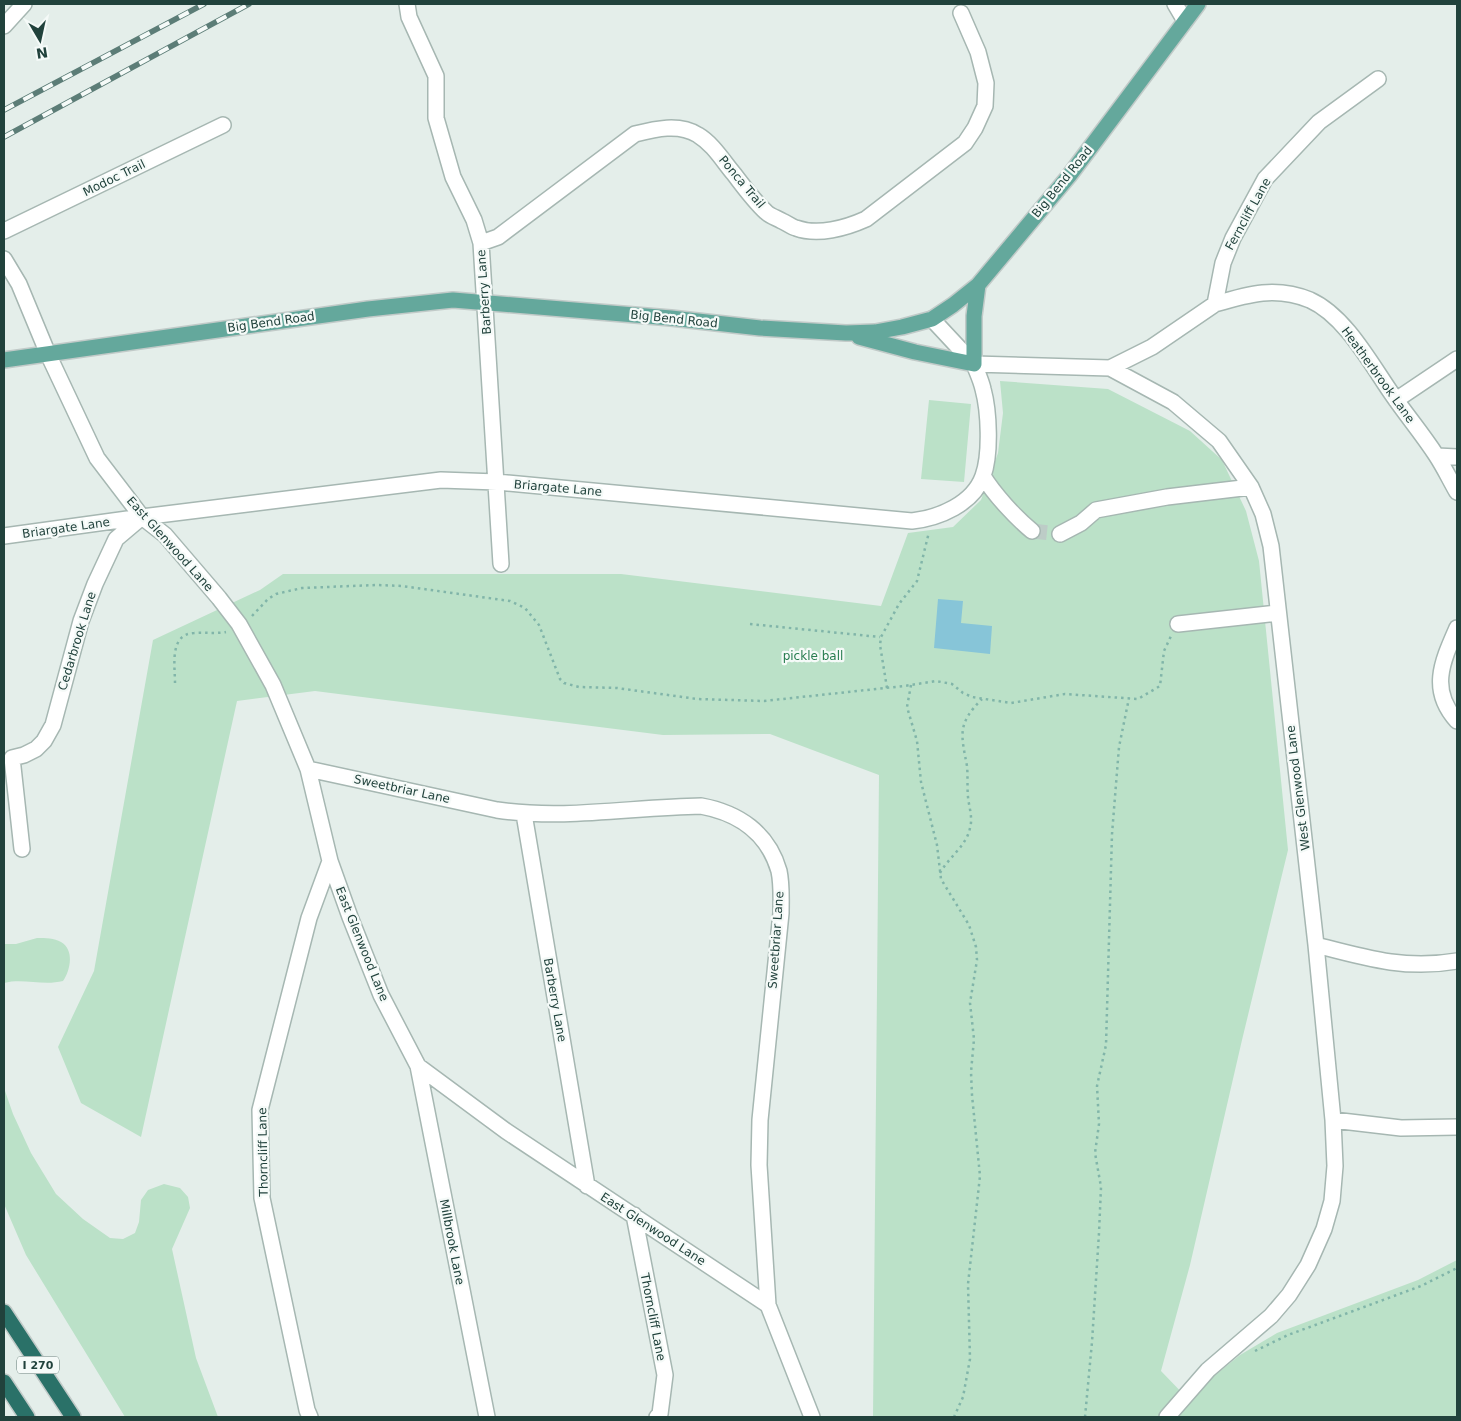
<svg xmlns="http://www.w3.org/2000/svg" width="1461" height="1421" font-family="'DejaVu Sans',sans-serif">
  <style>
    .green { fill: #bbe1c8 }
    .water { fill: #87c5d8 }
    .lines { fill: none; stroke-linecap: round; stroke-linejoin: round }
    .minor-tunnel { stroke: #bdccc7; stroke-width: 15; stroke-dasharray: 15 8; stroke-linecap: butt }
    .minor-casing { stroke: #a6b7b2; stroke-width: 18 }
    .major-casing { stroke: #c1cac8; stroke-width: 18 }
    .highway-casing { stroke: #c1cac8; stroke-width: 18 }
    .path { stroke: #81b5a9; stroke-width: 2.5; stroke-dasharray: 2.5 4; stroke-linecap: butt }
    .minor { stroke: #fff; stroke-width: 15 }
    .major { stroke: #64a89c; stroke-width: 15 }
    .highway { stroke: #2a7168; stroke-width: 15 }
    .rail-casing { stroke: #5c7d77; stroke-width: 5.5 }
    .rail { stroke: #f5faf8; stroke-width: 4; stroke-dasharray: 11; stroke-linecap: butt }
    .labels { text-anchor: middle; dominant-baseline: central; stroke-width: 4.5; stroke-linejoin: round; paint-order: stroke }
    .shield { fill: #f5faf8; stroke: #617974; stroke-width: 1 }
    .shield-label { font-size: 11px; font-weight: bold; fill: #21423c }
    .street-label { font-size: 12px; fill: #21423c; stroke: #f5faf8 }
    .park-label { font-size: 12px; fill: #277d4f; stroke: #f5faf8 }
  </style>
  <rect width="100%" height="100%" fill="#e4eeea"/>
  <path class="green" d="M1000,381L1108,389L1190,431L1222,460L1246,511L1259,561L1288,850L1242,1040L1190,1265L1161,1371L1189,1400L1209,1380L1240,1355L1277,1333L1418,1280L1457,1260V1417H873L879,775L770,734L663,735L315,691L237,701L141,1137L81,1103L58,1047L94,971L153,640L260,590L283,574H621L881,606L908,533L953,527L981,500L998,453L1003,413Z
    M929,400L971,404L964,482L921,479Z
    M37,938C46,938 54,938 61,942C75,950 70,971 63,981C43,986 23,978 4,983V944H16Z
    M4,1088L13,1114L31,1153L56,1194L83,1219L110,1238L123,1239L135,1233L139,1222L141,1200L148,1190L164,1184L180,1188L188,1197L190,1208L172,1249L196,1358L218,1417H125L26,1255L4,1204Z"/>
  <path class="water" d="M938,599L963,601L961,623L992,626L990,654L934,648Z"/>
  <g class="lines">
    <path class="minor-tunnel" d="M1032,531L1060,534"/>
    <g class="minor-casing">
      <path id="minor" d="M407,4L409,17L436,76V118L453,177L474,220L481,243L501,564
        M1175,4L1185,21
        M4,26L24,4
        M4,231L223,125
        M481,243L498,237L635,134C655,129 679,123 698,135C713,144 723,161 734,174C744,187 754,201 766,212C770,216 777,218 782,221C787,223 791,227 796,228C818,236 846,228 866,219L965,143L975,128L985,106L986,83L978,52L961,13
        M4,259L19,284L48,354L97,458L142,517L165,535L219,598L239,624L273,685L308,769L330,861L350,917L381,995L418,1066L506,1131L768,1305L812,1417
        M1215,304C1249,294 1276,286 1310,300C1346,316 1372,366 1394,397C1408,417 1423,435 1436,455C1444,467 1450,480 1457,492
        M932,319L974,364L1110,368L1173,402L1219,441L1251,487L1263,514L1271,546L1316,945L1333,1120L1335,1166L1332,1201L1324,1229L1308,1265L1289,1295L1271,1316L1208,1370L1167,1417
        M1110,368L1152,347L1215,304L1223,263L1233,238L1265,179L1319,122L1378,79
        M1396,400L1457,359
        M1437,456L1457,457
        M983,476C994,494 1015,517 1032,531
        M1060,534L1081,523L1096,510L1167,497L1251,487
        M4,536L142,517L441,480L497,482L912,521C939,518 973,504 983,476C991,454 989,411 983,389C981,380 977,372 974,364
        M1178,624L1278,613
        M1457,628C1442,662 1429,690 1457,721
        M308,769L497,810C565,820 633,807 701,806C739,813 768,833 779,871C782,885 781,900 781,913L760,1120L759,1165L768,1305
        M524,814L587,1186
        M22,849L12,758L24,755L36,749L44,741L53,725L81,621L95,584L116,539L142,517
        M1316,945C1366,958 1405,970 1457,961
        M418,1066L487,1417
        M1333,1120L1401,1128L1457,1127
        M634,1215L665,1375L660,1414L657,1417
        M310,1417L307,1410L262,1198L260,1110L309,918L330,861"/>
    </g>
    <g class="major-casing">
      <path id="major" d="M859,337L915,352L974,364V316L978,285
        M4,360L368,309L453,300L671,318L760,328L846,333L875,332L902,327L932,319L953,305L978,285L1069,176L1198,4"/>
    </g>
    <g class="highway-casing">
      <path id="highway" d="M4,1312L73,1417
        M4,1382L27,1417"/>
    </g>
    <path class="path" d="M252,616L268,599L276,594L302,588L376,585L402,586L510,601L525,608L539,625L560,679L564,683L579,687L617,688L697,699L764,701L904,686L936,681L952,684L963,693L972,697L1011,703L1065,694L1138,699L1160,686L1164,651L1171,636
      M750,624L880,637
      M175,683C175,666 169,634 194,633C205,632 215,634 226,632
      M911,685L907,707L917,741L921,782L937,845L941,879L969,925L976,947L977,960L970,1003L974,1039L971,1072L972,1095L980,1176L968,1284L970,1359L963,1397L954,1417
      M887,688L880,645L881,637L899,604L917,581L929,532
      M940,873C949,857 967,845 970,828C973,818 969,807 968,797C967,787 968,776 967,766C961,734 957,724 982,699
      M1255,1351L1288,1335L1421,1286L1457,1268
      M1085,1417L1092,1342L1099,1233L1101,1187L1095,1153L1099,1124L1097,1086L1106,1045L1112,834L1119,747L1129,698"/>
    <use href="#minor" class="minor"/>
    <use href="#major" class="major"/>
    <use href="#highway" class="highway"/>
    <g class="rail-casing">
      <path id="rail" d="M4,110L204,4
        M4,137L249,4"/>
    </g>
    <use href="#rail" class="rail"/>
  </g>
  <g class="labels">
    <rect class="shield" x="17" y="1356.5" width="42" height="17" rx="4"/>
    <g class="shield-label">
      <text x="38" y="1365">I 270</text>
    </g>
    <g class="street-label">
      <text transform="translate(114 178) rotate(-26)">Modoc Trail</text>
      <text transform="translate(742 182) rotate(50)">Ponca Trail</text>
      <text transform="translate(1062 182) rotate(-51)">Big Bend Road</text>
      <text transform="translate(1248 214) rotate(-61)">Ferncliff Lane</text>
      <text transform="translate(484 292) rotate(-94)">Barberry Lane</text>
      <text transform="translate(674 319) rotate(6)">Big Bend Road</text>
      <text transform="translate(271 322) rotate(-8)">Big Bend Road</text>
      <text transform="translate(1378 375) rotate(54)">Heatherbrook Lane</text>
      <text transform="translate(558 488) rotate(5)">Briargate Lane</text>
      <text transform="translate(66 528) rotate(-8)">Briargate Lane</text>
      <text transform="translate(170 544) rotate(48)">East Glenwood Lane</text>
      <text transform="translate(77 641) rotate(-73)">Cedarbrook Lane</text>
      <text transform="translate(1298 788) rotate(-97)">West Glenwood Lane</text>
      <text transform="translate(402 789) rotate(12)">Sweetbriar Lane</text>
      <text transform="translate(776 940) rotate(-86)">Sweetbriar Lane</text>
      <text transform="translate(362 944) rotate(68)">East Glenwood Lane</text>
      <text transform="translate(555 1000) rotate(80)">Barberry Lane</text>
      <text transform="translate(263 1152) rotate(-91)">Thorncliff Lane</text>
      <text transform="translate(653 1229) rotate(33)">East Glenwood Lane</text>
      <text transform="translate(452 1242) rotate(79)">Millbrook Lane</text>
      <text transform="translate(653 1317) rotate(79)">Thorncliff Lane</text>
    </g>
    <g class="park-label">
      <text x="813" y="656">pickle ball</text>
    </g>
  </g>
  <rect width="1461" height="1421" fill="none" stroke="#21423c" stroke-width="10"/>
  <g transform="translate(40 40) rotate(171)" stroke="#f5faf8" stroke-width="4" paint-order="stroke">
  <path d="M0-4L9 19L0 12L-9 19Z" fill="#21423c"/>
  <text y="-8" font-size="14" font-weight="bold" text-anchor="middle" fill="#21423c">N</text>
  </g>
</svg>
